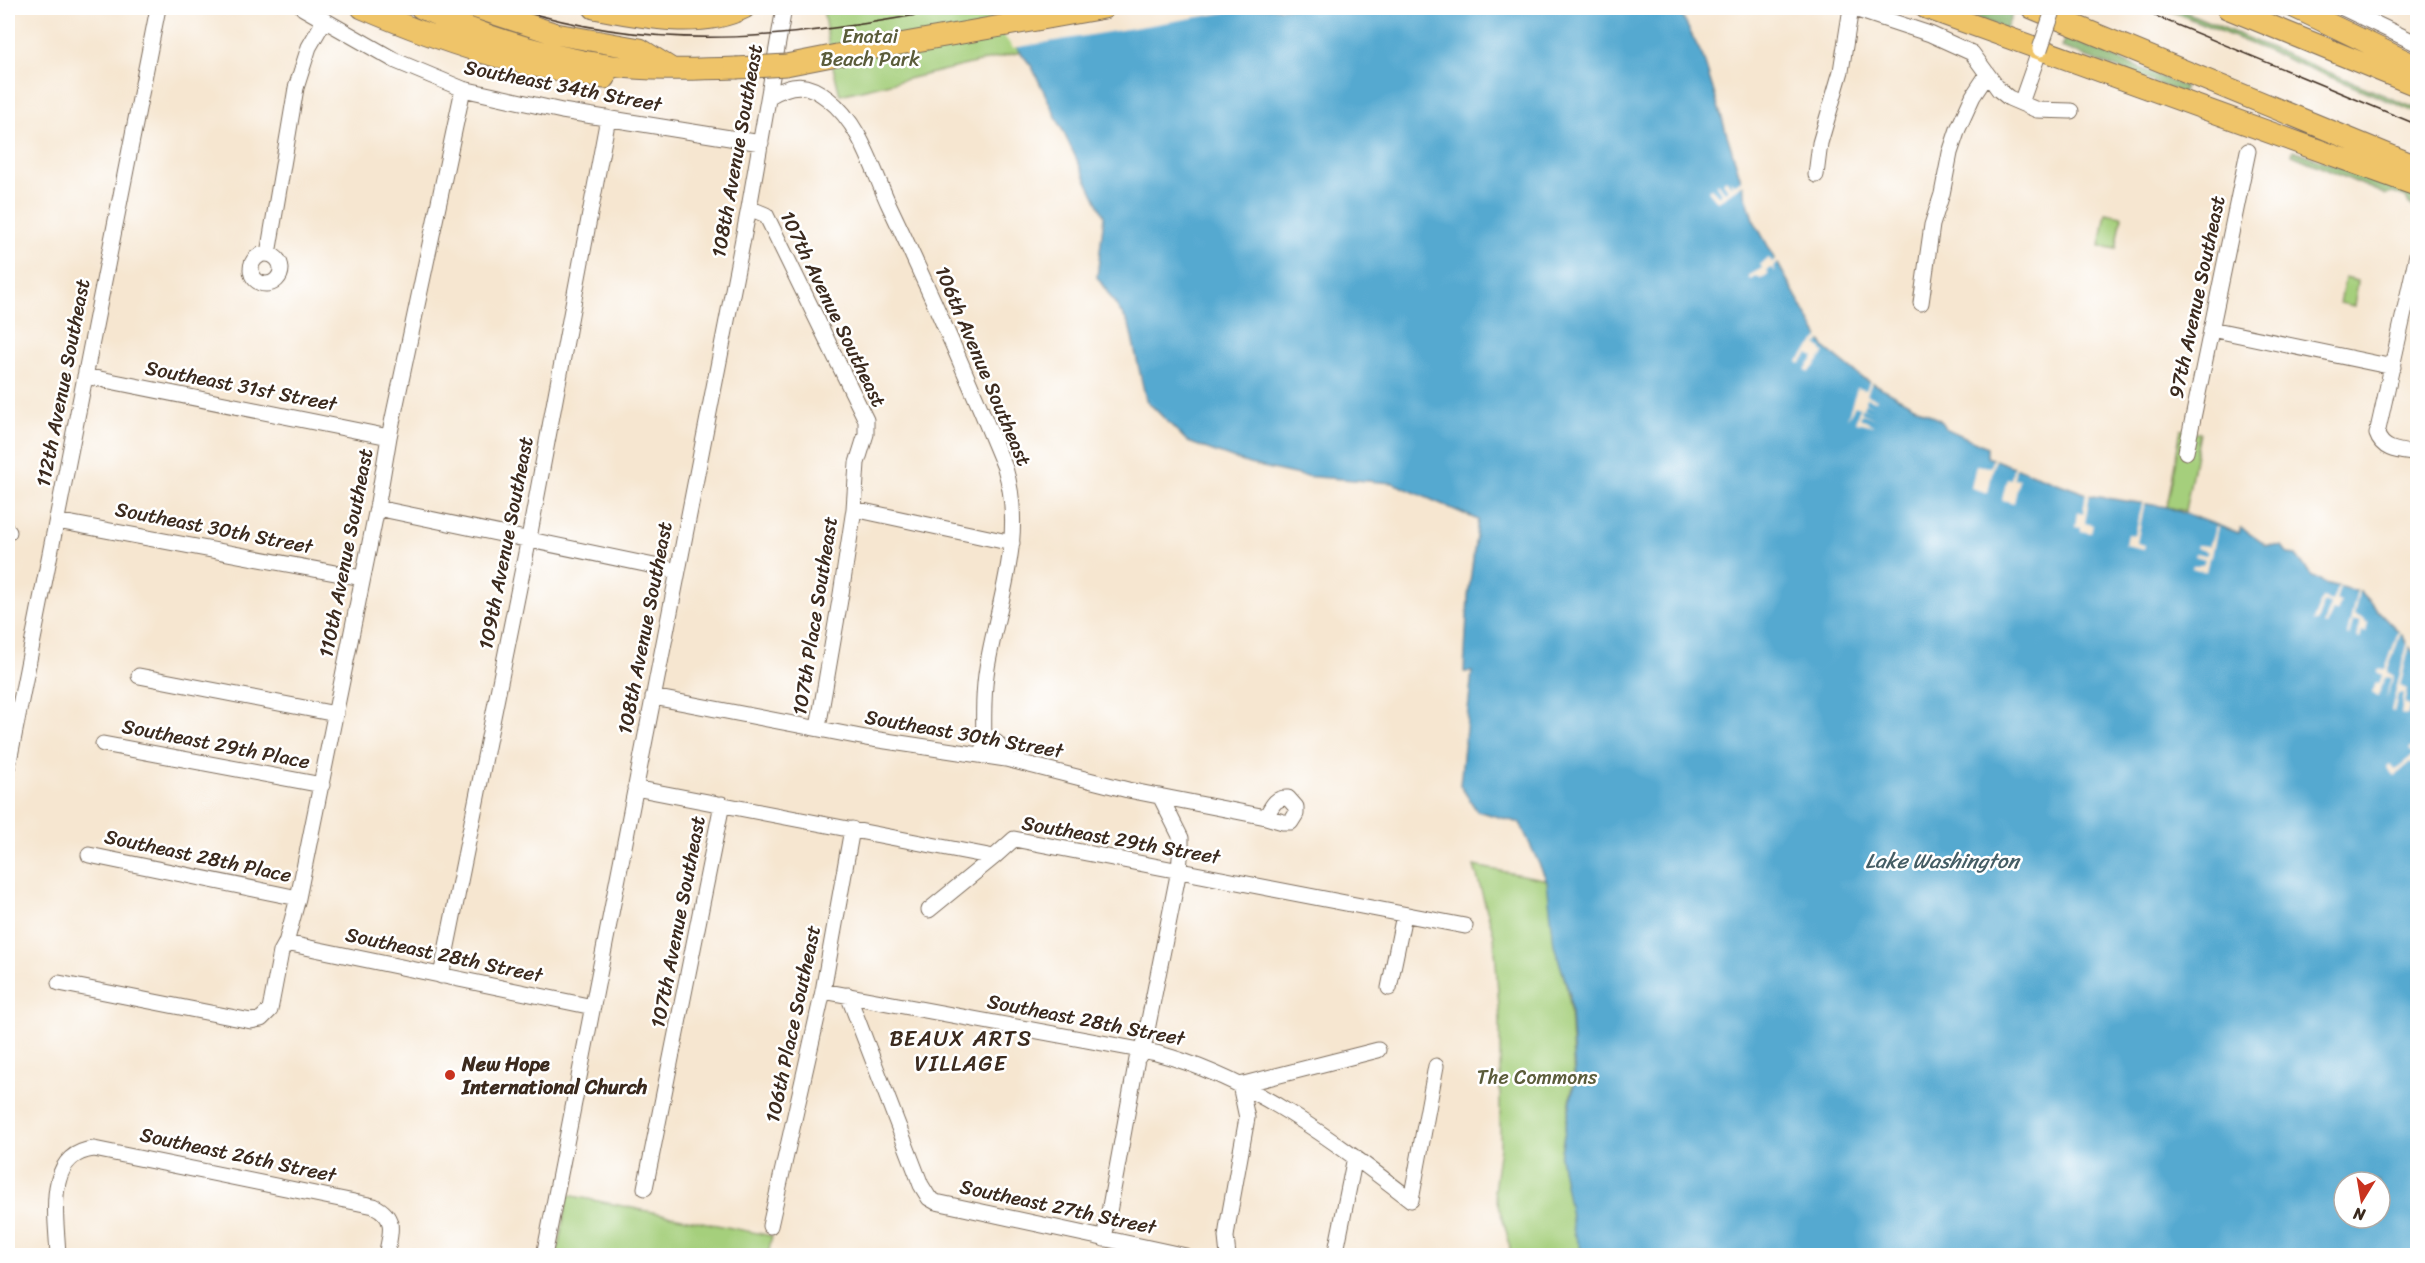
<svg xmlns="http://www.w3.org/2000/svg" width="2425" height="1263" font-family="Sriracha,sans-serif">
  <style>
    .green { fill: #a5cf7b; stroke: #707c4c; stroke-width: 1.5 }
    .forest { fill: #84b26b; stroke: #606e44; stroke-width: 1.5 }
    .water { fill: #54a9d0; stroke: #486a77; stroke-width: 1.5; fill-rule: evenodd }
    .pier { fill: #f6e6d0 }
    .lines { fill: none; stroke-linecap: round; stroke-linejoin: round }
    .minor-casing { stroke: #7c6c5c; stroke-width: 17 }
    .highway-casing { stroke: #7c6c5c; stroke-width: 23 }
    .minor { stroke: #fff; stroke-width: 15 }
    .highway { stroke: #efc469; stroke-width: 21 }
    .tram { stroke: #3b2a1e; stroke-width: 1.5 }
    .minor-bridge-casing { stroke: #7c6c5c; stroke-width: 17; stroke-linecap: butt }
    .highway-bridge-casing { stroke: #7c6c5c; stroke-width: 23; stroke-linecap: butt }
    .minor-bridge { stroke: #fff; stroke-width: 15 }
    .highway-bridge { stroke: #efc469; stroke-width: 21 }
    .poi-dot { fill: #c8321e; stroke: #fff; stroke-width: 2 }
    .labels { text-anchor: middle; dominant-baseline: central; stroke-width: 5; stroke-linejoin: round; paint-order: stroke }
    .park-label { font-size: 20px; fill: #5b5c3a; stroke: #fff }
    .street-label { font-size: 20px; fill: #3b2a1e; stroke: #fff }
    .poi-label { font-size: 20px; font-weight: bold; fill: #3b2a1e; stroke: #fff; text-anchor: start }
    .water-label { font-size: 21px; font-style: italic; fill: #455d65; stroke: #fff }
    .quarter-label { font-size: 22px; letter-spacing: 1.5px; fill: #3b2a1e; stroke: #fff }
  </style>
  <rect width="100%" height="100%" fill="#fff"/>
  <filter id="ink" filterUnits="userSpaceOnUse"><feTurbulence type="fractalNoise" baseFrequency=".0167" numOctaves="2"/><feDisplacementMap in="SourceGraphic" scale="12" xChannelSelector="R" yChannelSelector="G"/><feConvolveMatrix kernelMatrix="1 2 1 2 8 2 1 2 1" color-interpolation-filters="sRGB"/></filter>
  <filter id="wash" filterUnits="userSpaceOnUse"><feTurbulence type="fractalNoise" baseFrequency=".008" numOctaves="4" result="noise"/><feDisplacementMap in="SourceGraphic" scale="24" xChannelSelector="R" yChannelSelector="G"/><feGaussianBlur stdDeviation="1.35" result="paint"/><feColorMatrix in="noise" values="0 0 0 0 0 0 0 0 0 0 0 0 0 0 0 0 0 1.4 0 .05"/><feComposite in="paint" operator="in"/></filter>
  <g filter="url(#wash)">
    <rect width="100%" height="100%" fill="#f6e6d0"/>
    <path class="green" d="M823,8H986L1021,52L840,95L830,55Z
      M2106,213L2122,216L2116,249L2100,246Z
      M2345,278L2358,281L2354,306L2340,303Z
      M2181,429L2200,433L2185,511L2167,507Z
      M1474,866L1548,880L1555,946L1569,995L1574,1079L1560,1157L1584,1255H1511L1508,1237L1494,1191L1500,1147V1021L1494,935Z
      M568,1195L772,1236L768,1255H557Z"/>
    <path class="forest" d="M1949,8H1992L2012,15L2006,29Z
      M2164,8H2176L2417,109V113Z
      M2260,8H2286L2351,46Z
      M2065,37L2185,87L2182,93L2061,47Z
      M2293,150L2417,195V209L2409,205L2406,198L2393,193L2386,195L2292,155Z"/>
    <path class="water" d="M986,8H1676L1682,16L1703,57L1753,219L1825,348L1861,377L1940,420L1945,428L1987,447V457L2092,496L2167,507L2239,533L2241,528L2266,545L2282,546L2288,554L2296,555L2311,575L2325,583L2360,592L2401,634L2417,658V1255H1584L1574,1233L1560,1157L1575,1079L1570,995L1554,945L1547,881L1520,823L1477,811L1460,785L1472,672H1464L1468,597L1478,520L1393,483L1303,476L1249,464L1188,442L1146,400L1129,324L1097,277L1104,216L1032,67ZM2344,1182H2380V1218H2344Z"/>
    <path class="pier" d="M994,8H1253L1013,48L984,9Z
      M1726,179L1732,187L1730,179L1734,185L1743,179L1745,183L1717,202L1708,190L1711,188L1719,196L1721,193L1716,185L1717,183L1725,192L1728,189L1723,182Z
      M1769,258L1772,262L1778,258L1780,262L1773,267L1776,273L1771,268L1767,270L1769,274L1760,279L1757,276L1750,280L1748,276L1762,268L1760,264Z
      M1821,335L1823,337L1817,345L1825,353L1809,373L1805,370L1814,357L1808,354L1800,364L1797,362Z
      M1870,381L1872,382L1867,395L1877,399L1876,401L1866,398L1865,402L1874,407L1865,403L1863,407L1872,412L1863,408L1861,412L1876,419L1862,414L1860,418L1875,426L1855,422L1860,408L1855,406L1847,419L1857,388L1866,390Z
      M1993,458L1995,459L1988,493L1971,488L1976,465L1990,467Z
      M2014,463L2016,464L2014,479L2019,480L2014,503L2002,500L2007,478L2011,479Z
      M2086,492L2090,493L2085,523L2093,525L2091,533L2081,531V528L2075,527L2077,512L2083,513Z
      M2143,500L2145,501L2137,543L2145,545L2144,549L2125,545L2127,534L2135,535Z
      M2216,526H2218L2212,556L2209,558L2206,572L2192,568L2193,565H2203L2205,559L2195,556V553L2206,555L2208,552L2196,548L2197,545L2209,546Z
      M2338,586L2340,587L2336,600L2341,602L2337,612L2333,610L2327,626L2324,625L2331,605L2324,602L2317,622L2313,621L2322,598L2332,601Z
      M2357,590L2359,591L2354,615L2365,619V622H2368L2366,632L2362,631L2360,639L2357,638L2360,621H2353L2349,636L2347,635Z
      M2399,630L2401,633L2387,672L2394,676L2385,700L2391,678L2385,677L2378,697L2372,693L2376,683L2379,684L2382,676L2377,673L2379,669L2385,670Z
      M2408,641L2410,644L2400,686L2408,689L2405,704L2410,706L2407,716L2401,714L2404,694H2398L2394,712L2391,711Z
      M2417,739V767L2411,762L2395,776L2387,767L2390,765L2396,769L2413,755L2409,750L2416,744L2414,741Z"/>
  </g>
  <g filter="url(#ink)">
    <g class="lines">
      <g class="minor-casing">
        <path id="minor" d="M303,8L396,61L463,89L562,111L761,143
          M1851,8L1930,34L1972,53L1999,90L2009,98L2037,110L2071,111
          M2343,8L2418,44
          M770,96C792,83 807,82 828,99C860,123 873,170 889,205C930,291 969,380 1005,468C1026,537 998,601 987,668C982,698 984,727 984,756
          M2021,103L2040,49
          M1816,175L1820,143L1841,71L1851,8
          M749,208L766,215L866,420V434L857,463L854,509L841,594L818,728
          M2418,250L2377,434C2383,452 2402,451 2418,454
          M251 269a15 15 0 1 1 30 0a15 15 0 1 1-30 0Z
          M268,254L296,88L309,47L324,21
          M1921,303L1932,225L1942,194L1950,153L1958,129L1973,96L1987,75
          M2211,329L2393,367
          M85,376L389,437
          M2186,452L2248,151
          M377,508L678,571
          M854,509L1012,543
          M57,521L362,578
          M8,532H9
          M139,676L336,714
          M653,697L866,738L1006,759L1128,790L1266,817L1283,822H1291L1296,814V807L1288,798C1275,797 1272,806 1266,817
          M984,734L997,743L1006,759
          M103,744L322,785
          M8,766L158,8
          M635,788L994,857L1014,839L1465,926
          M89,855L298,898
          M929,910L994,857
          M286,943L593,1007
          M441,976L529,538L608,118
          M59,983L251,1021L261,1019L270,1010L281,952L286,943L298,898L377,508L389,437L463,89
          M1389,988L1404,915
          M823,991L1156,1053C1252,1078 1333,1140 1411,1200L1436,1066
          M848,995L921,1185L929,1198L936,1202L1186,1256
          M1240,1085L1378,1050
          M645,1188L722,804
          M770,1226L823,991L852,829
          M1104,1239L1137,1059L1143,1050L1179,870L1181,846V838L1160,796
          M58,1256C57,1220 43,1154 94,1149L374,1206C398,1218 390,1234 386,1256
          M544,1256L749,208L784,8
          M1228,1256L1226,1237L1228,1223L1247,1118L1240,1085
          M1335,1256L1355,1157"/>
      </g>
      <g class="highway-casing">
        <path id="highway" d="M362,8C444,43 516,67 605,78
          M421,8C480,35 547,57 612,66C653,71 695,69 736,68
          M477,8L556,34L640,49L672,69
          M594,8C640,17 700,30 744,8
          M1926,8L2418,186
          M2032,8L2418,167
          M2227,8L2418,86
          M2296,8L2418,67
          M837,55L1104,8"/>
      </g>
      <use href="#minor" class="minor"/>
      <use href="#highway" class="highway"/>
      <path class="tram" d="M514,8C670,57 800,36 956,8
        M2136,8L2418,125"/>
      <g class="minor-bridge-casing">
        <path id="minor-bridge" d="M2040,49L2054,8"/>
      </g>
      <g class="highway-bridge-casing">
        <path id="highway-bridge" d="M736,68L786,65L837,55"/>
      </g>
      <use href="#minor-bridge" class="minor-bridge"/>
      <use href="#highway-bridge" class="highway-bridge"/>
    </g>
  </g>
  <circle class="poi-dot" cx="450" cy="1075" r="6"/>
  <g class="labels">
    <g class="park-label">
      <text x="870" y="36">Enatai<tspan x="870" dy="23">Beach Park</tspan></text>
      <text x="1537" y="1077">The Commons</text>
    </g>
    <g class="street-label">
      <text transform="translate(563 86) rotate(11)">Southeast 34th Street</text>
      <text transform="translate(737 151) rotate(-80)">108th Avenue Southeast</text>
      <text transform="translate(2197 297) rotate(-78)">97th Avenue Southeast</text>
      <text transform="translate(833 309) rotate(64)">107th Avenue Southeast</text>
      <text transform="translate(983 366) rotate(67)">106th Avenue Southeast</text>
      <text transform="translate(63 383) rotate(-79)">112th Avenue Southeast</text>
      <text transform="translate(241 386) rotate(11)">Southeast 31st Street</text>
      <text transform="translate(214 528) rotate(11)">Southeast 30th Street</text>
      <text transform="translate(506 543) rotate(-79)">109th Avenue Southeast</text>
      <text transform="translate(346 553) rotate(-79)">110th Avenue Southeast</text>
      <text transform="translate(815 616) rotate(-81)">107th Place Southeast</text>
      <text transform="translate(645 628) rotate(-79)">108th Avenue Southeast</text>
      <text transform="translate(964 734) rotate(10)">Southeast 30th Street</text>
      <text transform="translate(216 744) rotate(11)">Southeast 29th Place</text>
      <text transform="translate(1121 840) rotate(10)">Southeast 29th Street</text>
      <text transform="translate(198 856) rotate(12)">Southeast 28th Place</text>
      <text transform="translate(678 922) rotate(-79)">107th Avenue Southeast</text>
      <text transform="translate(444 955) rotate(12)">Southeast 28th Street</text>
      <text transform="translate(1086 1020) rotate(11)">Southeast 28th Street</text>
      <text transform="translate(793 1024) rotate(-78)">106th Place Southeast</text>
      <text transform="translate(238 1155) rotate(12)">Southeast 26th Street</text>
      <text transform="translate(1058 1207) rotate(12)">Southeast 27th Street</text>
    </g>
    <g class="poi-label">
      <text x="462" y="1064">New Hope<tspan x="462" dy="23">International Church</tspan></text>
    </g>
    <g class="water-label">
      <text x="1942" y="861">Lake Washington</text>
    </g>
    <g class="quarter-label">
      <text x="961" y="1038">BEAUX ARTS<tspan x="961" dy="25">VILLAGE</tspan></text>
    </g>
  </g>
  <rect width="2425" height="1263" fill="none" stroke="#fff" stroke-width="30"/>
  <g transform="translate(2362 1200) rotate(191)"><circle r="28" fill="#ffffff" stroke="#b1aaa5" stroke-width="1.5"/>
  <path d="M0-4.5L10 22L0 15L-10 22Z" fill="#c8321e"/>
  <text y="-9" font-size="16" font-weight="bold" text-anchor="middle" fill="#3b2a1e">N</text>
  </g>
</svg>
